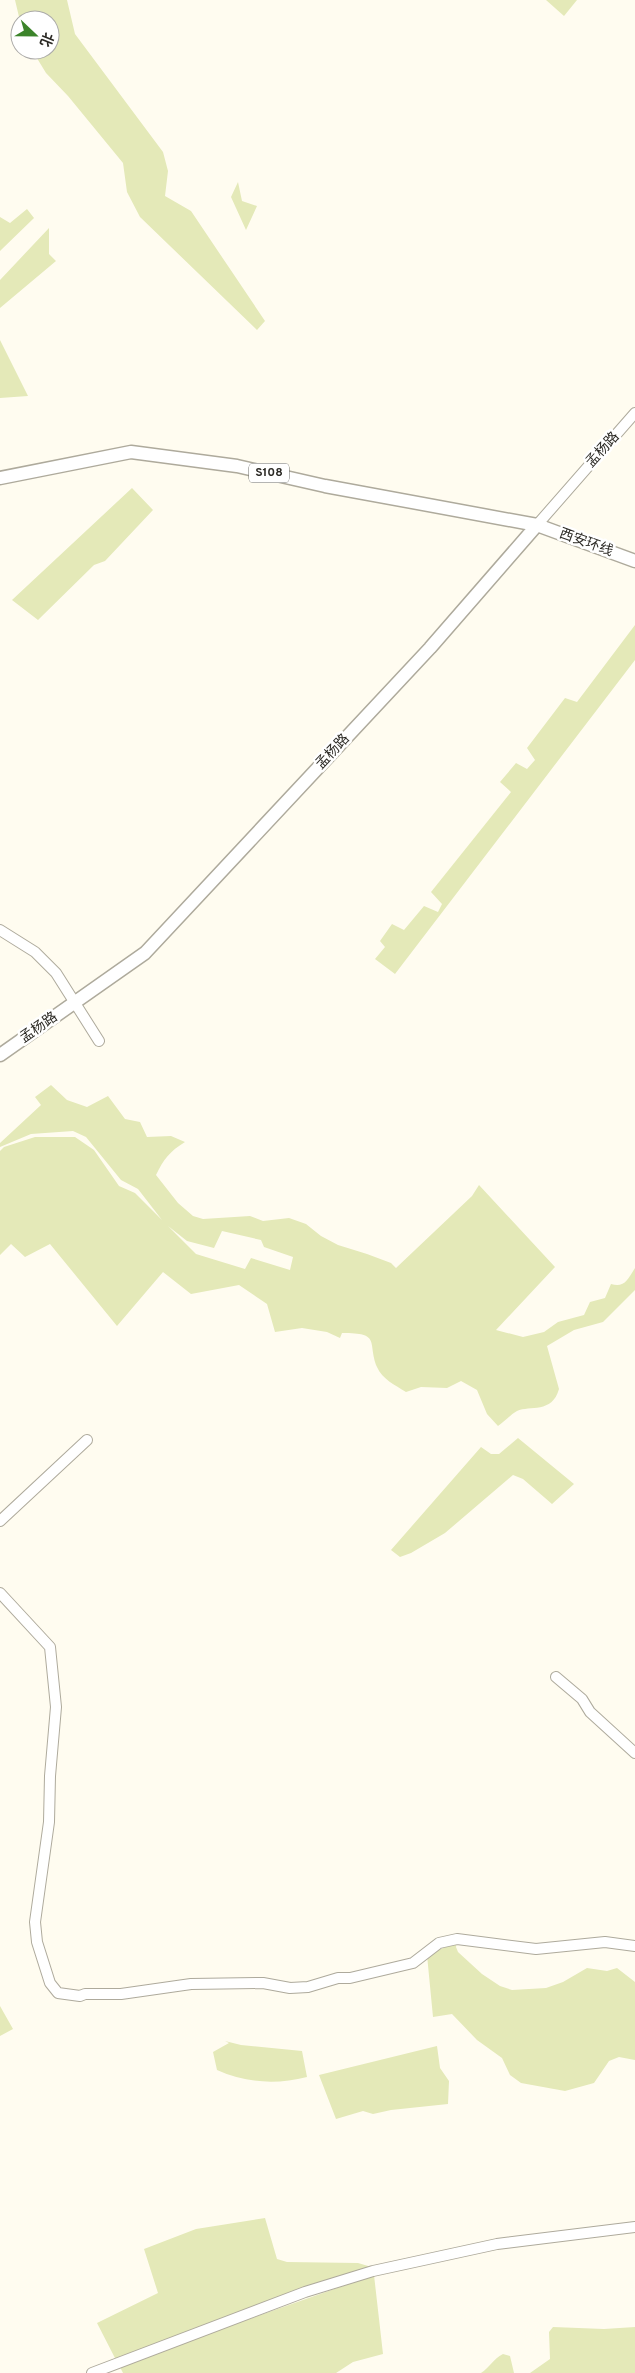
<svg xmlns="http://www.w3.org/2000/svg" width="635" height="2373" font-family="Overpass,'Noto Sans SC',sans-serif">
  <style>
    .green { fill: #e4e9b8; fill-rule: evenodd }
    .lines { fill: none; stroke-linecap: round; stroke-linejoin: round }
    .minor-casing { stroke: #aeaa9c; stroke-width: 12 }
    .major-casing { stroke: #aeaa9c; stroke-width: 15 }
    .minor { stroke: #fff; stroke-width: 10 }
    .major { stroke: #fff; stroke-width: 12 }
    .labels { text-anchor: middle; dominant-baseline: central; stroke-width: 5; stroke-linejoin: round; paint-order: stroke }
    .shield { fill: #fff; stroke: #6b6a66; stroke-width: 1 }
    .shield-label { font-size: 12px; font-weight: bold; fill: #2c2a25 }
    .street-label { font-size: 14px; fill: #2c2a25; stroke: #fff }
  </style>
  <rect width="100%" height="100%" fill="#fffcf0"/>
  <path class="green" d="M15,0H67L75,34L163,152L168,171L165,196L191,211L265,321L257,330L140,217L127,192L123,163L68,96L46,73L32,50H50V20L20,21Z
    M546,0H577L564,16Z
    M238,182L242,201L257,206L246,230L231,197Z
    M27,209L34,218L0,251V217L10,223Z
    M49,228V254L56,261L0,308V280Z
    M0,340L28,396L0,398Z
    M132,488L153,510L105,561L94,565L38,620L12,600Z
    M635,625V660L395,974L375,959L385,947L380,941L392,924L404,930L424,906L438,912L442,904L431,892L511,792L500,782L516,763L527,769L535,760L527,748L565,698L577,702Z
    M51,1085L67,1100L87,1107L108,1096L125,1119L140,1122L147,1137L171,1136L185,1142C170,1151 163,1160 156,1175L178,1203L193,1216L203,1219L250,1216L263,1221L289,1218L306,1224L321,1236L338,1245L367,1254L391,1263L396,1268L472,1196L479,1185L555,1267L496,1330L523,1337L544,1332L558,1322L584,1315L590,1302L605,1298L611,1284C625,1288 628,1279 635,1268V1290L603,1322L574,1330L547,1346L559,1389C552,1414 530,1405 517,1411C510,1415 504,1422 498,1426L487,1414L477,1390L461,1381L447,1388L421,1387L406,1392C395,1385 382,1379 377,1367C367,1342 382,1333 342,1333L340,1338L327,1332L302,1328L275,1332L267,1304L239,1285L191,1294L163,1272L117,1326L50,1244L25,1257L11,1244L0,1255V1151L4,1147L35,1137H75L94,1150L119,1186L135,1193L162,1220L138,1189L121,1180L86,1137L73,1131L31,1134L0,1147V1143L41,1105L35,1097ZM168,1226L187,1241L214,1248L222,1231L261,1240L264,1247L293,1257L290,1270L251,1258L245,1269L196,1254Z
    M518,1438L574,1484L552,1504L523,1479L513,1475L445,1533L411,1553L400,1557L391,1550L481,1447L491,1454H499Z
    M457,1942L456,1947L458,1952L482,1974L500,1986L512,1990L546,1988L563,1982L587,1968L607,1971L617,1968L635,1982V2060L619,2057L609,2061L594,2083L565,2091L521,2083L510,2075L502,2058L477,2040L452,2014L433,2017L427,1955Z
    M0,2006L13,2029L0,2036Z
    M225,2041L241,2045L302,2051L307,2077C276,2085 246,2083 217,2070L213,2052L229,2043Z
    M437,2046L440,2068L449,2081L448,2104L391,2110L373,2114L363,2111L336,2119L319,2075Z
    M265,2218L277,2259L287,2262L358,2263L375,2268L116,2360L97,2323L158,2293L144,2249L196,2229Z
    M374,2275L383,2354L353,2362L336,2373H123L119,2365Z
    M553,2327L604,2329L635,2327V2373H530L550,2359L549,2332Z
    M503,2354L510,2356L514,2373H481C490,2367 493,2359 503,2354Z"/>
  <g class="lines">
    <g class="minor-casing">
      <path id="minor" d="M537,525L635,413
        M0,930L35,952L56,973L99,1041
        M0,1521L87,1440
        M0,1593L50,1647L56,1707L50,1776L49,1822L35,1922L37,1942L50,1983L58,1993L80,1996L85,1994H121L191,1984L263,1983L290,1988L308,1987L338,1978H350L413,1963L439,1943L457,1939L536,1949L605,1942L635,1946
        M556,1677L582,1699L590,1712L635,1753
        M92,2373L305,2292L373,2271L497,2244L635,2227"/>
    </g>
    <g class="major-casing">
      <path id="major" d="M0,478L131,452L237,466L325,486L537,525L635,561
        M0,1055L145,953L430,648L537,525"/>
    </g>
    <use href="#minor" class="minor"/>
    <use href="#major" class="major"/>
  </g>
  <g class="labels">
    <rect class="shield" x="249" y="463.5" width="40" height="19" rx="4"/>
    <g class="shield-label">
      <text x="269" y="473">S108</text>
    </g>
    <g class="street-label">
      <text transform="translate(603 450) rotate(-48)">孟杨路</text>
      <text transform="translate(586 543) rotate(20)">西安环线</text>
      <text transform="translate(333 752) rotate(-47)">孟杨路</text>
      <text transform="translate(39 1028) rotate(-35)">孟杨路</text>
    </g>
  </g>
  <g transform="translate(35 35) rotate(112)"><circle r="24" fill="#ffffff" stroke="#abaaa8"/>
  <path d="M0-4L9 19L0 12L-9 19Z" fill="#3c842a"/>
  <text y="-8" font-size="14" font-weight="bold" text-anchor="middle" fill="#2c2a25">北</text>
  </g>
</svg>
